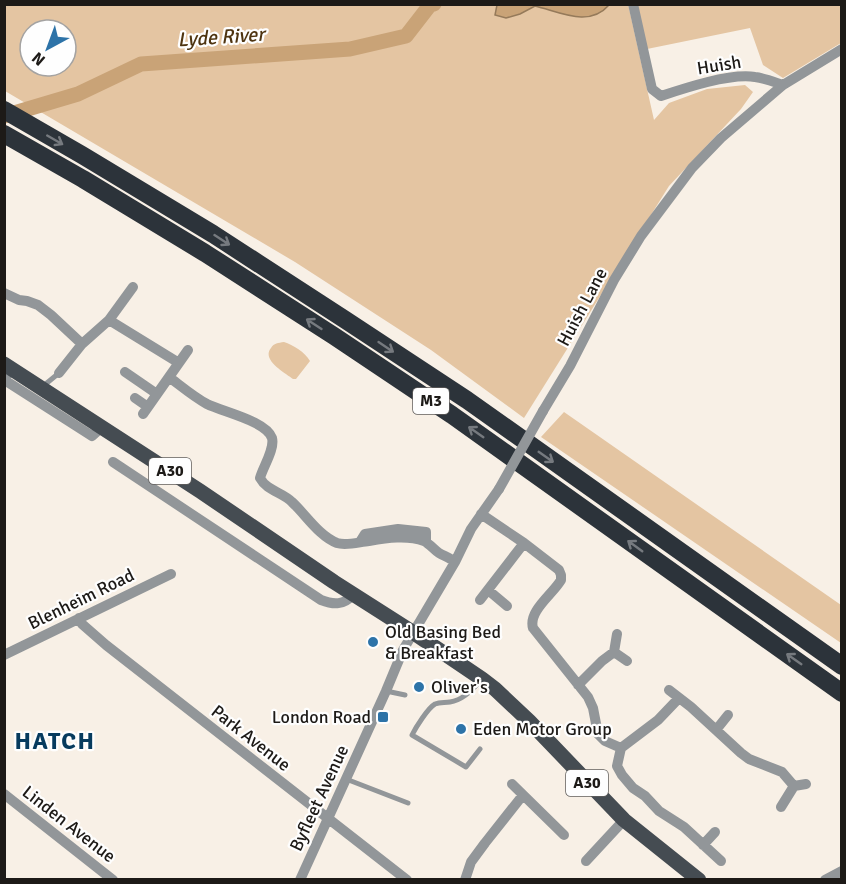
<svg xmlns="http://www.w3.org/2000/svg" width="846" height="884" font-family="Signika,sans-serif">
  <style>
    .green { fill: #e4c5a2; fill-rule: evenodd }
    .water { fill: #c9a377; stroke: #957a5a; stroke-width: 1.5 }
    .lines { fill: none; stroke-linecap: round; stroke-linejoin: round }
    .river { stroke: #c9a377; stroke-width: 15 }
    .service { stroke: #929699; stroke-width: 5 }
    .minor { stroke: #929699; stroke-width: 10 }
    .primary { stroke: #454c52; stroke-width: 15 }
    .motorway { stroke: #2c333a; stroke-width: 18 }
    .minor-bridge { stroke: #929699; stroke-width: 10 }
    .oneway { stroke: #767a7f }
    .poi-dot { fill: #2d73a8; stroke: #fefefe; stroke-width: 2 }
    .labels { text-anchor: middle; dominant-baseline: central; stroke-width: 4.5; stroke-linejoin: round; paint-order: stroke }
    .shield { fill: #fefefe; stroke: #605e5c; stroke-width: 1.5 }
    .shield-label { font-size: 16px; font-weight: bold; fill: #1d1a17 }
    .street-label { font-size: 18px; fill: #1d1a17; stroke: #fefefe }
    .poi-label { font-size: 18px; fill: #1d1a17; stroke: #fefefe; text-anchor: start }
    .water-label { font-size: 20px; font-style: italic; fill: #4e3410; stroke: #fefefe }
    .district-label { font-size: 24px; font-weight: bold; letter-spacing: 1.5px; fill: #073b5e; stroke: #fefefe }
  </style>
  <rect width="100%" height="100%" fill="#f8f0e6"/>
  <path class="green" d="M628,4L654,120L669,103L707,89L745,85L753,92L741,109L669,186L524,418L431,350L295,262L5,91V5ZM30,30H66V66H30Z
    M637,5H841V43L783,78L763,65L750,28L647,49Z
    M284,342C293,345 305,352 310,361L296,379H293C285,373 261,360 271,348C274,343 278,343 284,342Z
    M564,412L841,605V643L541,437Z"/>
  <path class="water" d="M497,5V4L609,5C589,28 560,12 535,6L520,14L506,18L495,15Z"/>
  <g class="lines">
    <path class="river" d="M4,116L78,94L141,64L350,49L406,36L430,5L434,4"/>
    <path class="service" d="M42,387L59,373
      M386,691L405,695
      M480,749L466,767L412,735C416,727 428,708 435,704C440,702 445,703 450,702C463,700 473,690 481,680
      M346,779L408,803"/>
    <path class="minor" d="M633,4L652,89L661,96C685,88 730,73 755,77C764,78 774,82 783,85
      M4,293L19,300L27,301L38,305L51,315L82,344
      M109,320L179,363
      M8,366L6,381L92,436L102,427
      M125,372L157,394
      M59,373L82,344L109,320L133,287
      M169,377C181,386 194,397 207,404C223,412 266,421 272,438C275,449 263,467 260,478C267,491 282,492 292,502C306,515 319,536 337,543C346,546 359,542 369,541C387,538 407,535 424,541C430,544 434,550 439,553C444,556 450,558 455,562
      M135,398L148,407
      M543,411L570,366L614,280L641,236L692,168L721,138L783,85L842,49
      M143,414L188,350
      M113,462L321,600C334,605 344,605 353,595
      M481,514L524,543L559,570L561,575V580C553,594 528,611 533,628L588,697L593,708L598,734L605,741L621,748
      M360,542L365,534L398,529L426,532V542
      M488,590L507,606
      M480,600L524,543
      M79,618L82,624L106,645L407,880
      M617,634L614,652L627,661
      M4,655L171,574
      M578,685L602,661L614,652
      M669,690L691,707L741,753L749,759L782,772L794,786
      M679,698L658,720L621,748L617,766L622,775L633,788L645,796L659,811L684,827L721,861
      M716,730L728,715
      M512,784L564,835
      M4,794L113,880
      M781,807L794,786L806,784
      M703,845L715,832
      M586,861L624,820
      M300,880L386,691L403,650L455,562L471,529L499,489
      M465,880L471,862L485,843L523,795
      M825,880L842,871"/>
    <path class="primary" d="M4,364L200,491L334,582L414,633L482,679L495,689L529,721L624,820L699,880"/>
    <path class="motorway" d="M4,110L82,155L213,234L344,319L467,400L842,666
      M4,134L83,179L205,253L334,336L452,415L842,693"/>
    <path class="minor-bridge" d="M499,489L543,411"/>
  </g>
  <defs><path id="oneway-shaft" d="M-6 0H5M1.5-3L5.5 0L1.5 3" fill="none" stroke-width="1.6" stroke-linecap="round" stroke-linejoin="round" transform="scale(1.5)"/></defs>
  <g class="oneway">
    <use href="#oneway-shaft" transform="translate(55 140) rotate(30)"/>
    <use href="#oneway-shaft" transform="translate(222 240) rotate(33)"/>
    <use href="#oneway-shaft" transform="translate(314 324) rotate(-147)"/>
    <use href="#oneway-shaft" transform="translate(386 347) rotate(34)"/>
    <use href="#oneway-shaft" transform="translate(476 432) rotate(-145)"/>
    <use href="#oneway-shaft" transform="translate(546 457) rotate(35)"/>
    <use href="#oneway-shaft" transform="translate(635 546) rotate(-144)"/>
    <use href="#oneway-shaft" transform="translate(794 659) rotate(-145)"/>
  </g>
  <g class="poi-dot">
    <circle cx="373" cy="642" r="6"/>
    <circle cx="419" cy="687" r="6"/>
    <rect x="377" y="711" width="12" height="12" rx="3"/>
    <circle cx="461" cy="729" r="6"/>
  </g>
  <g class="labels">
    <g class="shield">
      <rect x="413" y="388" width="36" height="26" rx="4.5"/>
      <rect x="149" y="458" width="42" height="26" rx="4.5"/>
      <rect x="566" y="770" width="42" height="26" rx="4.5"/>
    </g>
    <g class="shield-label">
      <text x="431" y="401">M3</text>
      <text x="170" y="471">A30</text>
      <text x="587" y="783">A30</text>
    </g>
    <g class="street-label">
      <text transform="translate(719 65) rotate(-9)">Huish</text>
      <text transform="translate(582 307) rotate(-62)">Huish Lane</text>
      <text transform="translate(81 599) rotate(-26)">Blenheim Road</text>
      <text transform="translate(251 738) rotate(38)">Park Avenue</text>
      <text transform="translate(319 798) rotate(-65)">Byfleet Avenue</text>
      <text transform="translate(69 824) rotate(38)">Linden Avenue</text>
    </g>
    <g class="poi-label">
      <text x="385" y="632">Old Basing Bed<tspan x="385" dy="21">&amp; Breakfast</tspan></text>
      <text x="431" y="687">Oliver's</text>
      <text x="371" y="717" text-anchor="end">London Road</text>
      <text x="473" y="729">Eden Motor Group</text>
    </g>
    <g class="water-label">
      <text transform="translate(221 37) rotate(-4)">Lyde River</text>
    </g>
    <g class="district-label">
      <text x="55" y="741">HATCH</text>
    </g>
  </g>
  <rect width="846" height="884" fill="none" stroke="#1d1a17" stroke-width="12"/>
  <g transform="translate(48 48) rotate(221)"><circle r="28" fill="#fefefe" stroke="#a4a3a2" stroke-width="1.5"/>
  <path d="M0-4.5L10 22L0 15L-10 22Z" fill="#2d73a8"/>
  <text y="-9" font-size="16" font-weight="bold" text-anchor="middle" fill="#1d1a17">N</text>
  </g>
</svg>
